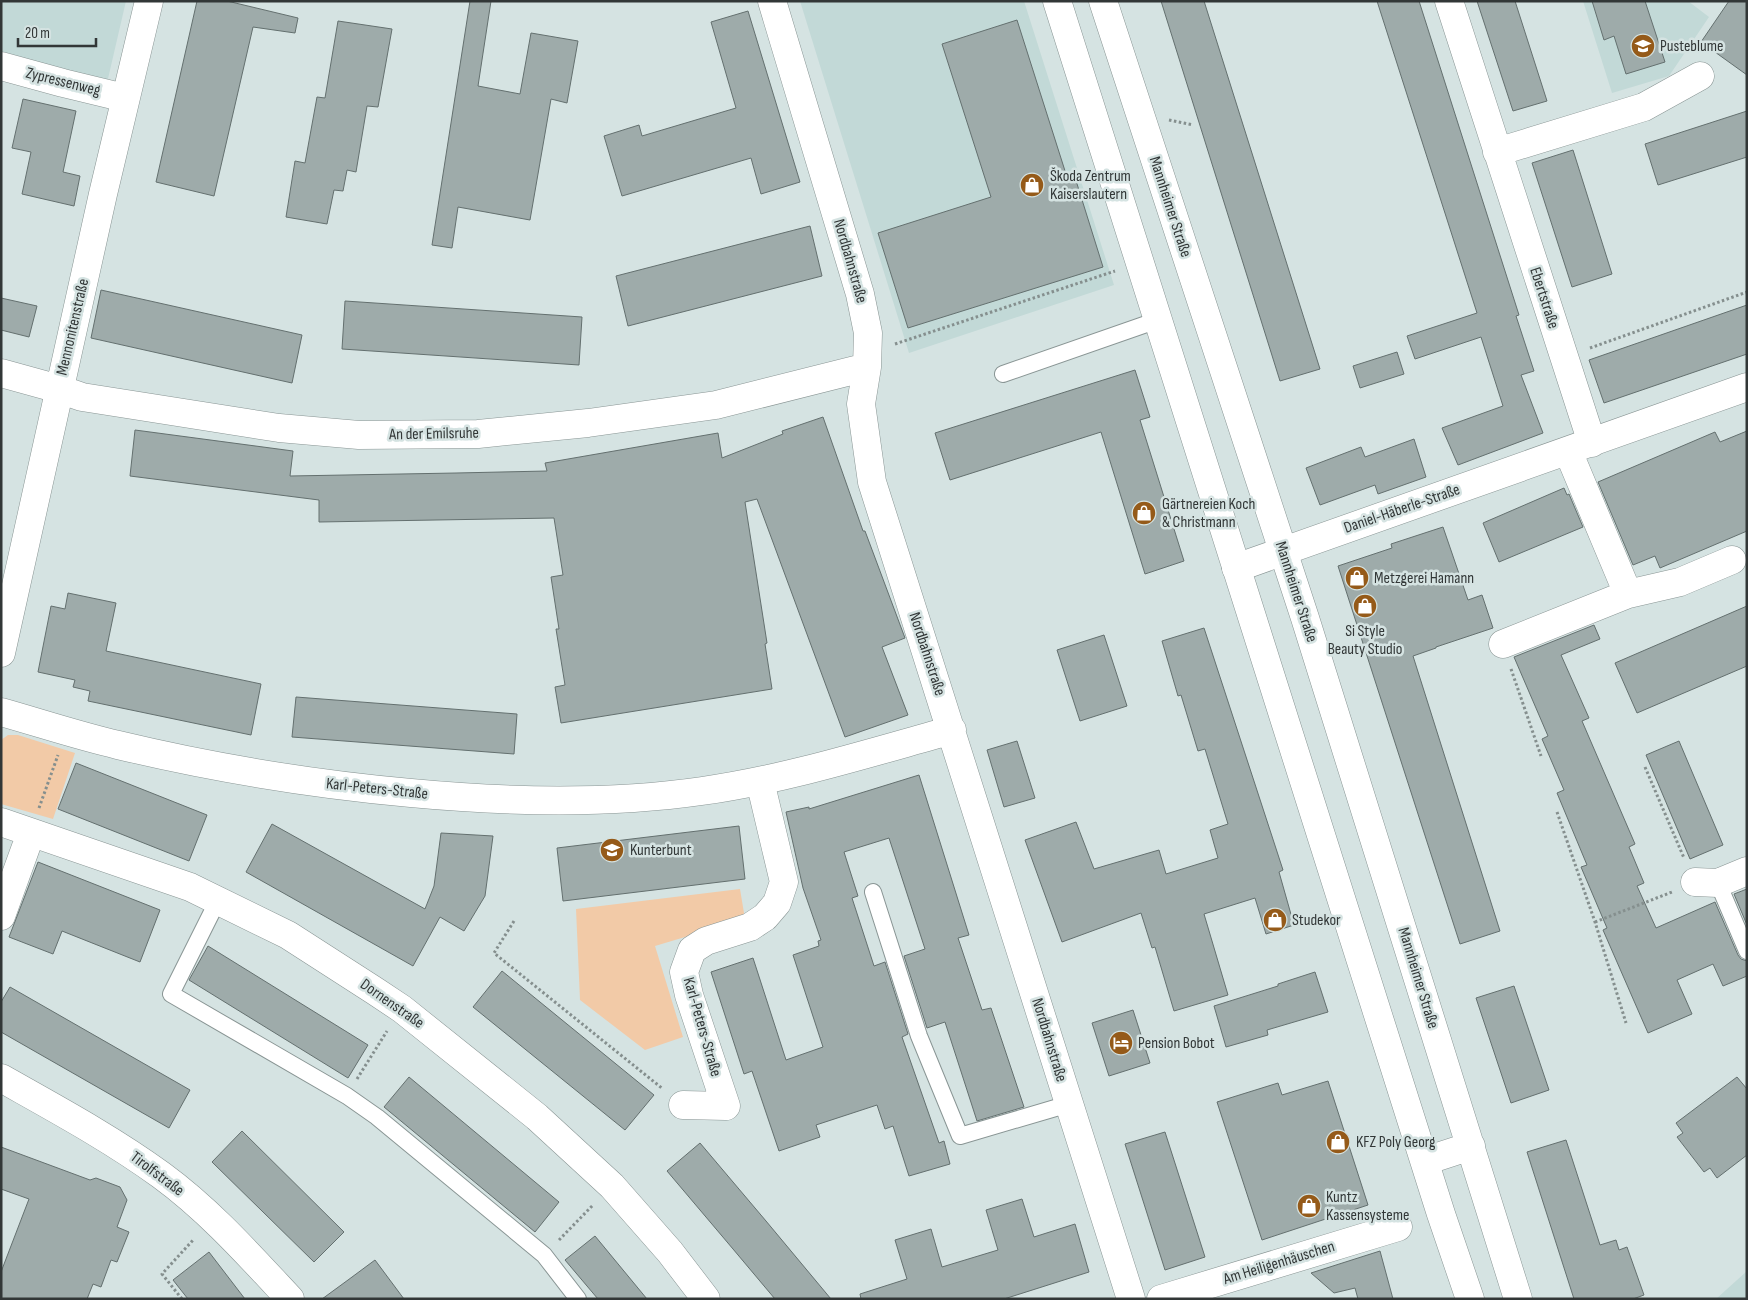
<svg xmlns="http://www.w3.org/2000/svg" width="1748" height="1300" font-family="'Sofia Sans Condensed',sans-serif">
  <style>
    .built { fill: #c2d9d7 }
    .green { fill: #f2caa7 }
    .building { fill: #9eabaa; stroke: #64706f }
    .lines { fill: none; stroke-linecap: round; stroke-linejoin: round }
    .service-casing { stroke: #899594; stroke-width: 18 }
    .minor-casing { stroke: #899594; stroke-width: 29 }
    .secondary-casing { stroke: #899594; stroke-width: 29 }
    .path { stroke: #858f8e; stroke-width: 3; stroke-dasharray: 2.5 2.5; stroke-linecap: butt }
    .service { stroke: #fff; stroke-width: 16 }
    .minor { stroke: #fff; stroke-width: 28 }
    .secondary { stroke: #fff; stroke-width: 28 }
    .labels { text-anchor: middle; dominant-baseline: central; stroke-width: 5; stroke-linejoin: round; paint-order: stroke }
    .poi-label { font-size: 16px; fill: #323737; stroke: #d5e3e2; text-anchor: start }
    .street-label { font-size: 16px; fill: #323737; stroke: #d5e3e2 }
  </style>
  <rect width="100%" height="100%" fill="#d5e3e2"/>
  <path class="built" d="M1,1H126L107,83L1,51Z
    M800,1H1024L1114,285L909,353Z
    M1583,1H1688L1709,17L1669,76L1612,93Z
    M1747,1271V1299H1716Z"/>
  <path class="green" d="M8,735H18L75,753L53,819L1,804V740Z
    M740,889L745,919L655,946L683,1037L645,1050L580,1000L576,909Z"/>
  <path class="building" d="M197,1H227L298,18L295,33L253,27L214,196L156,182Z
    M470,1H491L478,86L520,94L531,33L578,41L567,103L551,99L530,220L458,207L452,248L432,245Z
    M1161,1H1204L1320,369L1280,381Z
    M1377,1H1419L1519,315L1516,316L1534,371L1521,375L1543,433L1458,465L1442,428L1503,406L1481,337L1415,359L1407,336L1477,313Z
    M1477,1H1515L1547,101L1513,111Z
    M1592,1H1645L1665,62L1626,74L1614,36L1604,40Z
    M1729,1H1747V75L1701,42Z
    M748,11L800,182L761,194L751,158L622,196L604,136L639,125L642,136L736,108L711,22Z
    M1017,20L1066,174L1073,171L1103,267L908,328L878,233L991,197L942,44Z
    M338,21L392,29L378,107L367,106L356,172L347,170L343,191L334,190L327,224L286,217L295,161L305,163L317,97L325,98Z
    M23,99L76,111L63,172L80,176L74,206L22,194L31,152L12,148Z
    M1747,111V157L1658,185L1645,144Z
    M1573,150L1612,274L1572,287L1532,163Z
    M810,226L822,276L628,326L616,276Z
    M101,290L302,335L292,383L91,338Z
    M1,298L37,306L29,337L1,330Z
    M345,301L582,317L579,365L342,349Z
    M1747,305V354L1604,403L1589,360Z
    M1397,352L1404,374L1360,388L1353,366Z
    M1135,370L1150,417L1140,420L1184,561L1145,574L1101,432L950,480L935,433Z
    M823,417L863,531H865L905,638L882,647L908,715L845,737L757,499L745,502L767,643L765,644L772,689L561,723L555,687L565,685L556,629H559L551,577L563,575L554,518L319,522V500L130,476L135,430L293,451L290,476L456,473L547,471L545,463L718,433L722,458L783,434L782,431Z
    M1747,431V531L1660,568L1655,556L1633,565L1598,482L1715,432L1720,442Z
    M1414,439L1426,477L1378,494L1375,485L1320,505L1306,468L1361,447L1365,457Z
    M1564,488L1567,495L1569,494L1583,527L1499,562L1483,523Z
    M1443,527L1468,600L1482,595L1493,628L1436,647V648L1413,656L1500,931L1460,944L1338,566L1392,548L1391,544Z
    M68,593L116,603L106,651L261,684L251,735L88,701L90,691L73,687L75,680L38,672L51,606L65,609Z
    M1747,606V666L1637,713L1615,663Z
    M1594,625L1600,639L1561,655L1589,718L1582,721L1635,844L1629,847L1644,883L1637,886L1656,928L1715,902L1738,955L1741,959L1747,961V976L1723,986L1713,964L1677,980L1692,1014L1648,1033L1603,930L1607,928L1581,867L1587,865L1557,793L1564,790L1542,739L1548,736L1514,657Z
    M1204,628L1283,870L1279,872L1294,925L1266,934L1255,898L1204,914L1228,995L1174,1011L1155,947L1152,948L1141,913L1062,942L1025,840L1076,822L1094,869L1159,850L1166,874L1218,858L1210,830L1228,824L1205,749L1198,751L1181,695L1178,696L1162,641Z
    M1104,635L1127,706L1080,721L1057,650Z
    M296,697L517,714L514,754L292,737Z
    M1017,741L1035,798L1004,807L987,750Z
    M1679,741L1723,845L1690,859L1646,755Z
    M76,763L207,815L189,861L58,809Z
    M919,775L969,935L958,938L982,1010L991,1008L1024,1107L977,1121L945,1022L927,1028L904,956L925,949L889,838L844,852L858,896L852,898L874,966L885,962L908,1034L902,1037L939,1143L944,1141L950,1164L909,1176L893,1126L885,1129L877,1105L816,1125L820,1137L779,1151L752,1071L744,1074L711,972L753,958L786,1060L823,1047L793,955L819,946L818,941L821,940L803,888L786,812L809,807V809Z
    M272,824L425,909L434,886L441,833L493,836L485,896L464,931L440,917L413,966L246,872Z
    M739,826L745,879L563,901L557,848Z
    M38,862L160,910L140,962L62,931L53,954L9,937Z
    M1747,889V925L1734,894Z
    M208,946L368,1045L348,1078L189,980Z
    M502,971L654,1095L625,1130L473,1007Z
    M1315,972L1328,1012L1267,1030L1268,1035L1226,1047L1214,1006L1278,986V984Z
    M1514,986L1549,1090L1511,1103L1476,998Z
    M10,987L190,1090L169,1128L1,1032V1002Z
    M1133,1010L1150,1063L1109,1076L1092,1023Z
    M409,1077L559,1202L535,1232L384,1107Z
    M1737,1077L1747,1089V1155L1717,1178L1710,1168L1704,1172L1677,1137L1683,1133L1676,1123Z
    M1328,1081L1368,1205L1262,1240L1217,1102L1278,1083L1282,1095Z
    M242,1131L344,1232L314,1262L212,1162Z
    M1165,1132L1205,1257L1165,1270L1125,1144Z
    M1566,1140L1600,1245L1616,1240L1619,1250L1627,1247L1644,1295L1633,1299H1574L1527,1152Z
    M700,1143L766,1221L831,1299H775L733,1249L667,1171Z
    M1,1147L90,1180L96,1178L120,1187L127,1200L117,1227L129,1232L117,1262L111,1260L101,1287L93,1284L87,1299H1V1272L29,1199L1,1189Z
    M1022,1199L1034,1237L1075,1224L1089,1272L1004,1299H861L860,1294L907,1279L895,1240L931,1229L942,1267L998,1250L986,1210Z
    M595,1236L647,1299H598L565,1260Z
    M1380,1251L1393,1299H1358L1355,1288L1334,1293L1311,1273Z
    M209,1252L245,1299H188L173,1280Z
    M375,1260L404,1299H322L348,1280Z"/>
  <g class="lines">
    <g class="service-casing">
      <path id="service" d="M1003,374L1158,320
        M1718,883L1747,951
        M873,892L919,1036L960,1136L1069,1104
        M218,900L171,994L347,1096L377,1117L544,1255L578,1299"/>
    </g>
    <g class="minor-casing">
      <path id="minor" d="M772,1L860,294L868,333L867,367L861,404L872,482L1131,1299
        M1449,1L1592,443
        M1,66L63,83L125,98
        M1497,152L1644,107L1700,76
        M1,373L59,389L82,397L279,428L359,435L478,434L588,423L716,405L867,367
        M1568,451L1628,594
        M1236,568L1747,387
        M1503,644L1628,594L1680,582L1732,560
        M1,653L103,194L149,1
        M1,712C40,723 79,736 118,745C214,768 312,784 411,793C507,802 605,805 702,791C787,779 869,753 952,730
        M1,822L190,887L288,935L375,991L402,1009L537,1117L612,1186L670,1252L706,1299
        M1695,882L1718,883L1747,871
        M1,916L31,833
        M1,1078C56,1109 110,1138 161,1175C209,1210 249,1255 290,1299
        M683,1105L726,1106L689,995L684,972L692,950L706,941L750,927L765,917L777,903L784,882L760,781
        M1161,1299L1398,1227"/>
    </g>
    <g class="secondary-casing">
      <path id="secondary" d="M1057,1L1441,1214L1470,1299
        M1103,1L1305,618L1518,1299
        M1425,1161L1471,1146"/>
    </g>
    <path class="path" d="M1169,120L1193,125
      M895,344L1115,271
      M1590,348L1747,292
      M1511,669L1541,756
      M1645,767L1684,858
      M39,808L58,755
      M1557,812L1595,922L1626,1023
      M514,921L494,953L663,1089
      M1595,922L1672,892
      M357,1079L387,1031
      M559,1240L593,1205
      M182,1299L162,1274L194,1239"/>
    <use href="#service" class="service"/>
    <use href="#minor" class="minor"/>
    <use href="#secondary" class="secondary"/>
  </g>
  <defs>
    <g id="school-disc" transform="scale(1.25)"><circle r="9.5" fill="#955a19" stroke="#d5e3e2"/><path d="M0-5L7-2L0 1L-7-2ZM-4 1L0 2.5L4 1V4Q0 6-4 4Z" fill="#fff"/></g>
    <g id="shop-disc" transform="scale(1.25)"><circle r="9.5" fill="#955a19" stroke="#d5e3e2"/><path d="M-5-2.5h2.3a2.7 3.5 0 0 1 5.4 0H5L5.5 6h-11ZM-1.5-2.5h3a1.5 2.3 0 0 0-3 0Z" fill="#fff"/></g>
    <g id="hotel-disc" transform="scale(1.25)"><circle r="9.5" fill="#955a19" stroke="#d5e3e2"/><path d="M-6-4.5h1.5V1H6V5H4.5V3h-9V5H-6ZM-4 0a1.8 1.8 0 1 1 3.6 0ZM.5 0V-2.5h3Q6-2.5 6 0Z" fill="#fff"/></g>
  </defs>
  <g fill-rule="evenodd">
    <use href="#school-disc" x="1643" y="46"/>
    <use href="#shop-disc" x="1032" y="185"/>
    <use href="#shop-disc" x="1144" y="513"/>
    <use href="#shop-disc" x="1357" y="578"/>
    <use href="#shop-disc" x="1365" y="606"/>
    <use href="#school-disc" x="612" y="850"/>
    <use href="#shop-disc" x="1275" y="920"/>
    <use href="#hotel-disc" x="1121" y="1043"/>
    <use href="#shop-disc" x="1338" y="1142"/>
    <use href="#shop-disc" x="1309" y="1206"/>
  </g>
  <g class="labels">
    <g class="poi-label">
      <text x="1660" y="46">Pusteblume</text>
      <text x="1050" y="176">Škoda Zentrum<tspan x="1050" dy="18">Kaiserslautern</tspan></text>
      <text x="1162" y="504">Gärtnereien Koch<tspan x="1162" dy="18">&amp; Christmann</tspan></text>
      <text x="1374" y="578">Metzgerei Hamann</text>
      <text x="1365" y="631" text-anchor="middle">Si Style<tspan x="1365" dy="18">Beauty Studio</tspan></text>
      <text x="630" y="850">Kunterbunt</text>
      <text x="1292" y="920">Studekor</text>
      <text x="1138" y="1043">Pension Bobot</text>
      <text x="1356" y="1142">KFZ Poly Georg</text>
      <text x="1326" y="1197">Kuntz<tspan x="1326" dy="18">Kassensysteme</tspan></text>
    </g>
    <g class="street-label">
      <text transform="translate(63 82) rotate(14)">Zypressenweg</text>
      <text transform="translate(1170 207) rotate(72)">Mannheimer Straße</text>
      <text transform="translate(850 261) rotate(74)">Nordbahnstraße</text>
      <text transform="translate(1544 298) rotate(72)">Ebertstraße</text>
      <text transform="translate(73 327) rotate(-77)">Mennonitenstraße</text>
      <text transform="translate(434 434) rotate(-1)">An der Emilsruhe</text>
      <text transform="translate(1402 509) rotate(-19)">Daniel-Häberle-Straße</text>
      <text transform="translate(1296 592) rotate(72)">Mannheimer Straße</text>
      <text transform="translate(927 654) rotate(72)">Nordbahnstraße</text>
      <text transform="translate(377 789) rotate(6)">Karl-Peters-Straße</text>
      <text transform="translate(1418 978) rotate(73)">Mannheimer Straße</text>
      <text transform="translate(392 1004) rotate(35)">Dornenstraße</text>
      <text transform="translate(702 1027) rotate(74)">Karl-Peters-Straße</text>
      <text transform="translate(1049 1040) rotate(73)">Nordbahnstraße</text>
      <text transform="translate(157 1174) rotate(37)">Tirolfstraße</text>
      <text transform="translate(1279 1263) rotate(-17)">Am Heiligenhäuschen</text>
    </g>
  </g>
  <rect width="1748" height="1300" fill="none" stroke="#323737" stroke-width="5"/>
  <path d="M18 38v8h78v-8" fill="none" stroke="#323737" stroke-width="2.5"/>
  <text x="25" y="38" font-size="15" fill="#323737" stroke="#d5e3e2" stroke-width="4" paint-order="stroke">20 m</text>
</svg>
